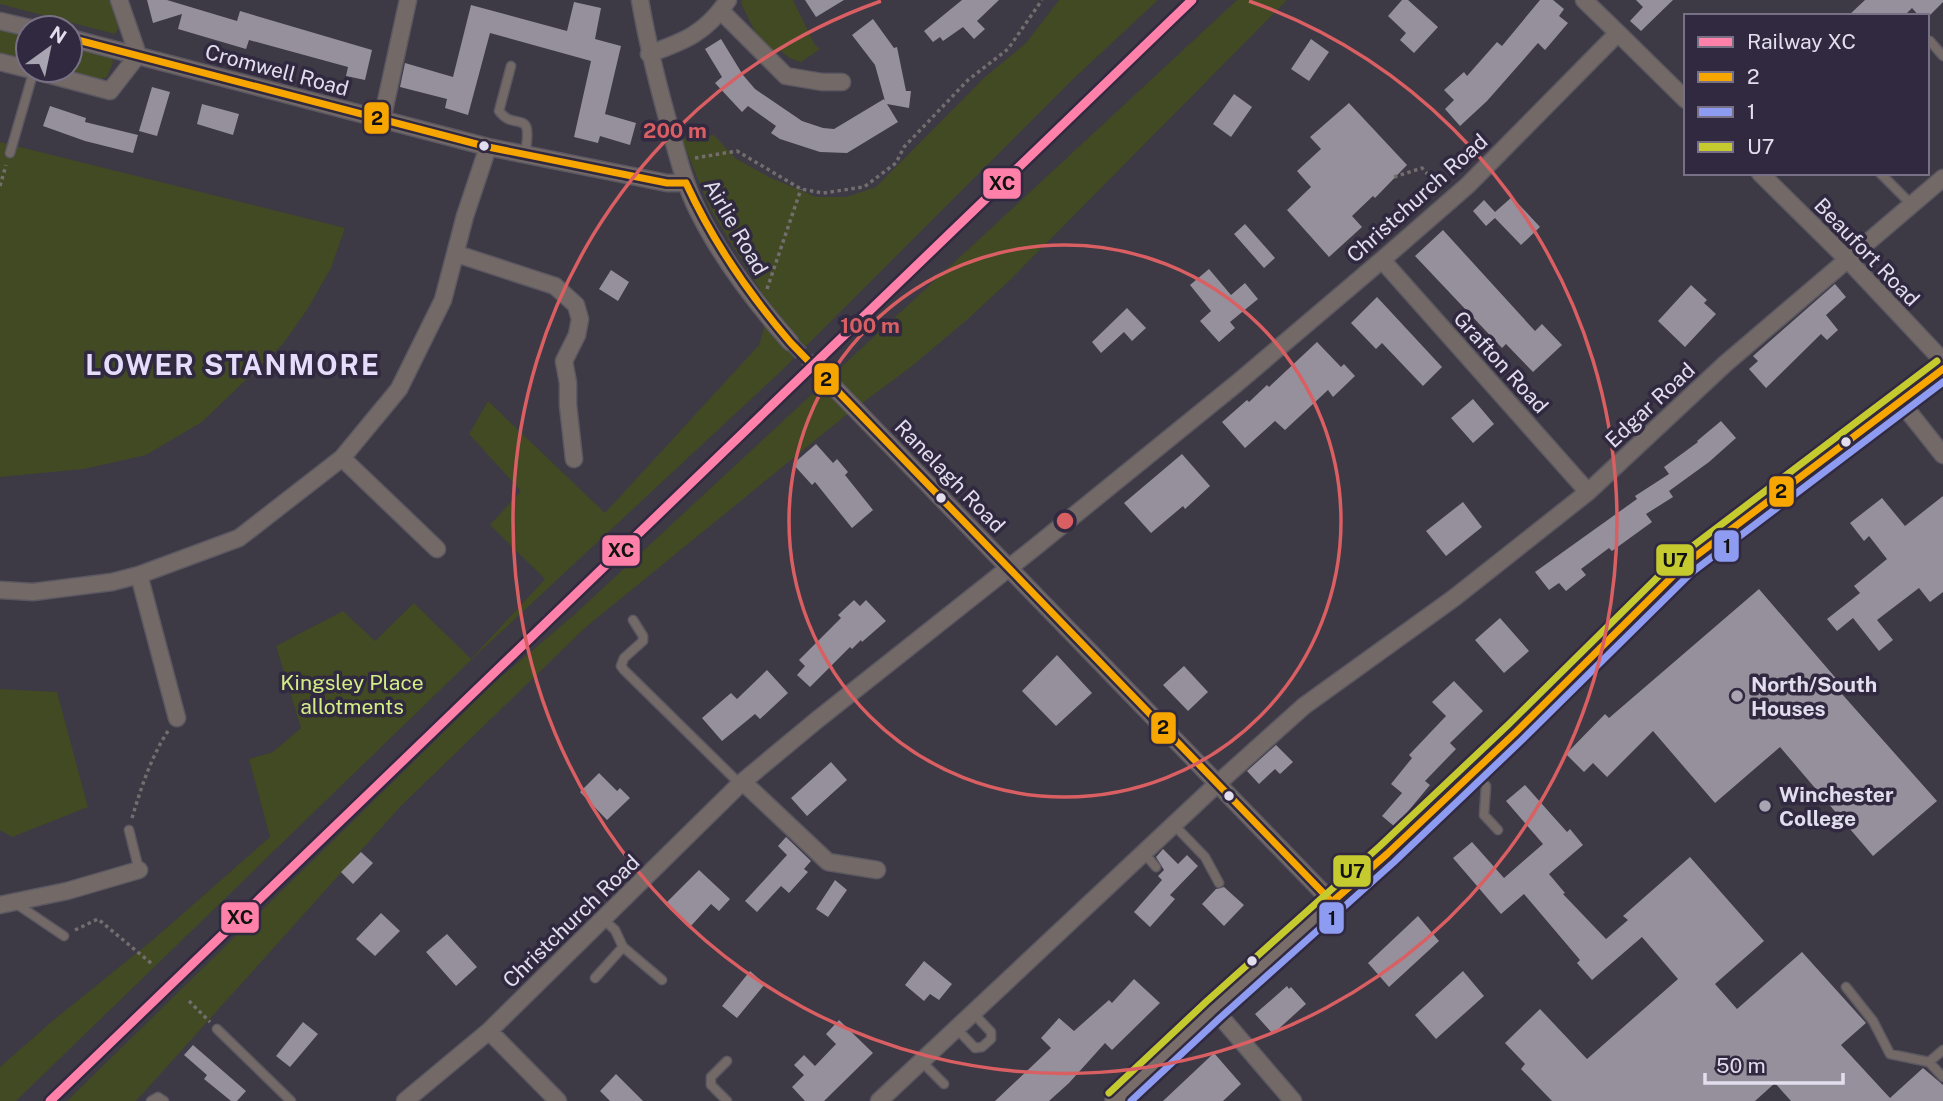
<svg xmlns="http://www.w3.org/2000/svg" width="1943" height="1101" font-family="'Public Sans',sans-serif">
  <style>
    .green { fill: #414a23 }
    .building { fill: #95909b }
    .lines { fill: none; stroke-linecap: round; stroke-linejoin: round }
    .street-tunnel { stroke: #56525e; stroke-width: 16; stroke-dasharray: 16 8; stroke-linecap: butt }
    .lane-casing { stroke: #5c5862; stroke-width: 11 }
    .street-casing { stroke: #5c5862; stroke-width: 19 }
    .secondary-casing { stroke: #5c5862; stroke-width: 24 }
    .path { stroke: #746d6e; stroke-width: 3.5; stroke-dasharray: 3.5 3.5; stroke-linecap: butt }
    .lane { stroke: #736a67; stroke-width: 8 }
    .street { stroke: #736a67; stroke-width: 16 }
    .secondary { stroke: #786d69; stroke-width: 21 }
    .bus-1-casing { stroke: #312940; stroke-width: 12 }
    .bus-2-casing { stroke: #312940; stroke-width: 12 }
    .bus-3-casing { stroke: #312940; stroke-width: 12 }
    .bus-1 { stroke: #f7a600; stroke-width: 7 }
    .bus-2 { stroke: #8d9bf1; stroke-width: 7 }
    .bus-3 { stroke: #c5cb2e; stroke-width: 7 }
    .rail-1-casing { stroke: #312940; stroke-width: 14 }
    .rail-1 { stroke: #ff80a9; stroke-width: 9 }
    .ring { fill: none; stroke: #da5f63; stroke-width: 3.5 }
    .bus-dot { fill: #e2deed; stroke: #312940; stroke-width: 2.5 }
    .poi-dot { fill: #a8a4b2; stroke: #312940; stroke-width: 2.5 }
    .labels { text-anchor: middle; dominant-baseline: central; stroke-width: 7; stroke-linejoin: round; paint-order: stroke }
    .street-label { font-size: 21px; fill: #e2deed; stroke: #312940 }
    .park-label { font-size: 21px; fill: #d3ed85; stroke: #312940 }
    .poi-label { font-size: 21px; font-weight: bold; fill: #e2deed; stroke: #312940; text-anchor: start }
    .district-label { font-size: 28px; font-weight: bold; letter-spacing: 2px; fill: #e6ddfc; stroke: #312940 }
    .centre { fill: #da5f63; stroke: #312940; stroke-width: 3.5 }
    .ring-label { font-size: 21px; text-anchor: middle; font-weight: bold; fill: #da5f63; stroke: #312940; stroke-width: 7; stroke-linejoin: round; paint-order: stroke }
    .line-badge { stroke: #312940; stroke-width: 2.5 }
    .pale-badge-label { font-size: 19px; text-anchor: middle; font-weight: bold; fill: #111 }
  </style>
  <rect width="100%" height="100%" fill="#3d3945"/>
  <path class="green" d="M0,0H112L120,26L115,34L0,4Z
    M742,0H793L815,45L820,49L801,62L789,58L781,51L769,49L755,32L741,3Z
    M1059,0H1158L1070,82L779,373L471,660L16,1101H0V1067L56,1018L154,939L270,837L249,759L273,752L301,728L276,646L343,611L375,641L414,603L471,659L545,579L490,525L521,491L469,434L488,401L605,513L759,345L770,306L710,209L681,138L714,135L735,158L769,177L816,197H846L876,187L985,77L1026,43Z
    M1237,0H1287L1010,280L968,319L912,366L845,416L586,627L401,806L136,1101H67L495,682L574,615Z
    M0,21L28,28V64L0,57Z
    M70,38L111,55L113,62L107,77L95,81L51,70H70Z
    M0,142L345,228L331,268L307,310L282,345L202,422L146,455L84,469L0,477Z
    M0,689L57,692L88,807L12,837L0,830Z"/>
  <path class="building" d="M147,0H167L237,21L240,11L372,50L365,80L346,76L348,67L249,40L246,49L178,29L182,14L153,23Z
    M805,0H844L816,17Z
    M962,0H999L977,21L985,29L974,39L963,27L943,41L940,37L933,42L924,31Z
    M1402,0H1408L1438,27L1414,53L1400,40L1406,33L1388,16Z
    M1540,0H1553L1564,9L1559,16L1568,23L1545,50L1538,43L1487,101L1460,126L1445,109L1454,100L1444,90L1464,72L1467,76L1497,42L1502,46Z
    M1636,0H1673L1641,31L1630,21L1643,7Z
    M1865,0H1943V2L1929,16H1919L1912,8L1904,16H1848Z
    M574,2L601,8L595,39L621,46L605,114L636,123L630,145L600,136L598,143L574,137L591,61L490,33L468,115L445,108L447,99L400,87L405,63L453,77L471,5L567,31Z
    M873,19L894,48L897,47L906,91H911L909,108L887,104L898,122L847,153L820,152L780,139L771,133L776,126L748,106L742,112L715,83L722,77L705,49L721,39L743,75L755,89L802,121L823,128L834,129L884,99L885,101L875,65L852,35Z
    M1311,39L1329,52L1309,81L1291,69Z
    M152,87L170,92L157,136L139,131Z
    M1234,94L1252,107L1231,137L1213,124Z
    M1349,103L1407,165L1375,198L1373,196L1352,216L1362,227L1329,257L1287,210L1311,187L1297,171L1321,149L1310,137Z
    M202,104L239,114L233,135L197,124Z
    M50,106L86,118L85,122L138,135L133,153L85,141L43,126Z
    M1512,197L1540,227L1521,245L1495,218L1486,226L1473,211L1484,200L1495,212Z
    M1245,224L1275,258L1264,268L1234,234Z
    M1443,230L1535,331L1542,324L1562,345L1533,372L1506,344L1502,348L1415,256Z
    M1209,269L1231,295L1245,283L1258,299L1230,322L1235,328L1219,342L1200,321L1211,311L1190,285Z
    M611,270L629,282L618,301L599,289Z
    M1835,284L1846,297L1826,315L1838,330L1827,340L1821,334L1766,388L1749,369L1758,361L1753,356Z
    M1691,285L1707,300L1704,303L1716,314L1685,347L1658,321Z
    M1377,297L1442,367L1423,386L1382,343L1376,349L1351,323Z
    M1127,308L1146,328L1132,341L1124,332L1101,353L1092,342Z
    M1317,342L1341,367L1344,364L1355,376L1333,397L1328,390L1285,430L1275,421L1245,448L1222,422L1247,400L1249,402L1267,385L1269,387Z
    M1473,399L1494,424L1473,443L1451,418Z
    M1721,421L1736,438L1709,462L1669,491L1673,497L1646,514L1652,522L1612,551L1609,548L1581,569L1586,575L1566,591L1559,583L1549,590L1535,572L1637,499L1635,496L1669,474L1664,467L1698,442L1697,441Z
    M816,444L833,463L837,459L848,472L845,475L873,510L852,528L815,482L812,485L793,464Z
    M1182,454L1210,486L1185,509L1183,506L1151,533L1124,503Z
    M1943,496V592L1930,602L1919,588L1877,620L1893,640L1879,651L1853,618L1837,631L1827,619L1860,593L1854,586L1887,559L1869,536L1864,541L1850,523L1882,498L1905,526Z
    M1463,502L1482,527L1446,556L1426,531Z
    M1759,589L1846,690L1842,694L1937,801L1873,856L1780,747L1715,803L1653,731L1607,777L1593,763L1584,772L1566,754L1605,714L1609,718Z
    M854,600L860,606L866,600L886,621L862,642L861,640L852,649L850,647L810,687L797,675L805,666L799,660L841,618L838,615Z
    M1500,618L1529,651L1504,673L1475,640Z
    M1057,655L1092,693L1056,726L1022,691Z
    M1184,666L1208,692L1188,711L1163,685Z
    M767,670L788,693L760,719L755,714L722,741L702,718L731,693L737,699Z
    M1454,681L1483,711L1450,743L1456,749L1425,781L1430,785L1395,827L1382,816L1402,793L1391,784L1412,758L1409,755L1446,716L1432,702Z
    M1276,745L1293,762L1280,774L1275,769L1259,784L1247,771Z
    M831,762L847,780L807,816L791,798Z
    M599,773L617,791L620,788L630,798L607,820L580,792Z
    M1525,785L1567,832L1570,829L1583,845L1549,874L1565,893L1563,894L1606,939L1628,920L1623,916L1690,857L1764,941L1715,984L1737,1009L1802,952L1866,1023L1841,1045L1890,1098L1923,1068L1943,1085V1101H1791L1775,1083L1755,1101H1552L1521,1069L1525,1064L1505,1043L1540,1009L1587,1059L1678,979L1642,937L1592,980L1577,963L1580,960L1524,894L1501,914L1453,858L1472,842L1504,878L1543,844L1506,801Z
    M786,837L811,861L804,869L808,872L789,893L781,886L757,912L745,901L787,855L778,846Z
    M1163,849L1178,864L1187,855L1198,866L1170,895L1175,899L1150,927L1134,912L1162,880L1158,876L1164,870L1156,857Z
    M361,852L373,863L353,884L341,872Z
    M699,870L730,899L719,911L711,904L690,927L665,904Z
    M835,880L847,890L828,917L816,909Z
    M1224,887L1244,905L1224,926L1202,904L1216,889Z
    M381,913L400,931L375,956L356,939Z
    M1418,916L1439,941L1389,987L1368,963Z
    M447,934L477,967L456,986L426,952Z
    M924,961L952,984L939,1000L930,994L924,1001L905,985Z
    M750,971L765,984L737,1018L722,1006Z
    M1463,971L1484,996L1436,1039L1415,1015Z
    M1134,979L1160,1003L1112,1050L1105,1043L1069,1083L1049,1101H995L1051,1048L1041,1038L1059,1018L1074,1031L1109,1000L1112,1003Z
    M1287,986L1289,989L1291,987L1306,1004L1273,1034L1255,1014Z
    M839,1020L873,1053L824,1101H805L792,1087L804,1075L794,1065L804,1055L815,1066L836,1044L826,1034Z
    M303,1022L318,1034L290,1067L276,1056Z
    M193,1045L246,1091L237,1101H231L204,1079L207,1075L184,1055Z
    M1214,1053L1241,1084L1223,1101H1163Z
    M616,1074L643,1101H610L600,1091Z"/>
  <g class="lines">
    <path class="street-tunnel" d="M790,342L829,382"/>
    <g class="lane-casing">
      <path id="lane" d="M1930,41L1943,56
        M511,66L499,111C515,133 534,105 525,154
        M10,153L34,70
        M1880,173L1912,205
        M633,620L643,636V641L624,658L621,666L624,670L740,784
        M1474,772L1486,786L1484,815L1498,830
        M1174,825L1205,857L1219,883
        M129,830L139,870
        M1144,853L1156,867
        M15,903L64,936
        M603,919L615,930L623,947L662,980
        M595,978L623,947
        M1846,987L1873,1021L1890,1054L1929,1062L1943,1077
        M956,1028L975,1048L982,1047L991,1039V1032L973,1013
        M217,1029L291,1101
        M921,1061L944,1084
        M1929,1062L1943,1050
        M151,1101L158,1097L164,1101
        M727,1101L711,1085V1077L727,1061"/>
    </g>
    <g class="street-casing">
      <path id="street" d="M640,0C648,46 659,90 672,135C679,161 686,187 698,211C721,258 755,302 790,342
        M721,11L786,76L822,82H842
        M0,21L30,28
        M1618,33L1686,100
        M70,38L488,147L667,183H686
        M649,54C685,41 706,33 728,0
        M0,62L28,69
        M32,70L110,91L138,55L119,0
        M382,120L408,0
        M1760,173L1848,260L1943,361
        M457,254L555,286L576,305L580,319L577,335L564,361L568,383V405L574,459
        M1382,260L1588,492
        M829,382L1332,902
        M1900,401L1943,455
        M342,458L437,549
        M139,575L177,718
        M0,590L33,592L112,582L139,575L239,538L342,458L399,389L443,300L465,216L488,147
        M743,782L828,862L877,870
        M0,905L67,891L139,870
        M1214,1009L1293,1101
        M489,1031L558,1101
        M405,1101L489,1031L740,784L817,720L1034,548L1236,384L1382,260L1468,185L1618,33L1584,0
        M879,1101L1216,785L1304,706L1454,598L1588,492L1725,364L1943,178"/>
    </g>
    <g class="secondary-casing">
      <path id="secondary" d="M1116,1101L1214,1009L1387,854L1516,732L1684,565L1943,369"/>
    </g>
    <path class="path" d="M695,158L737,151L801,189L823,193L864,187L896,163L904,147L968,80L1008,49L1042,0
      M1394,177L1422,168L1440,188
      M0,186L6,165
      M767,289L801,189
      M132,818C141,788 151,757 168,731
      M75,930L98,919L152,964
      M189,1001L210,1022"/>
    <use href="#lane" class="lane"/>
    <use href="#street" class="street"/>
    <use href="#secondary" class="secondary"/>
    <g class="bus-1-casing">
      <path id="bus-1" d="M70,38L488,147L667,183H686
        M686,183C713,242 748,293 790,342L1332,902
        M1332,902L1387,854L1516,732L1684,565L1943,369"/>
    </g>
    <g class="bus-2-casing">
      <path id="bus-2" d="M1131,1101L1221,1017L1394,862L1523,739L1691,573L1943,382"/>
    </g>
    <g class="bus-3-casing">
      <path id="bus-3" d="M1109,1093L1207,1001L1380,846L1509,724L1677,558L1937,361"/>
    </g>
    <use href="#bus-1" class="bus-1"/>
    <use href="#bus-2" class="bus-2"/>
    <use href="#bus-3" class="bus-3"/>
    <g class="rail-1-casing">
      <path id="rail-1" d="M50,1101L1192,0"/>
    </g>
    <use href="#rail-1" class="rail-1"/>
  </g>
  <g class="ring">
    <circle cx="1065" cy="521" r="276"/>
    <path d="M1249 1A552 552 0 1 1 881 1"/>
  </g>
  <g class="bus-dot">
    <circle cx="484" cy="146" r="6"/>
    <circle cx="1846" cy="442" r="6"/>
    <circle cx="941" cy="498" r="6"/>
    <circle cx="1229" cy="796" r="6"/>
    <circle cx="1252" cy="961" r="6"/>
  </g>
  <g class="poi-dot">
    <circle cx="1737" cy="696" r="7"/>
    <circle cx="1765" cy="806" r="7"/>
  </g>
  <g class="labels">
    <g class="street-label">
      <text transform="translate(277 70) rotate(15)">Cromwell Road</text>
      <text transform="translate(1417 198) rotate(-42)">Christchurch Road</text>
      <text transform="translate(736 227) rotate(60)">Airlie Road</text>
      <text transform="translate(1867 252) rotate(46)">Beaufort Road</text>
      <text transform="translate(1501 362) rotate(48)">Grafton Road</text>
      <text transform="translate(1650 405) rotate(-43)">Edgar Road</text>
      <text transform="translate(950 476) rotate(46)">Ranelagh Road</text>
      <text transform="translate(571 921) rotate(-44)">Christchurch Road</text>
    </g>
    <g class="park-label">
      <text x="352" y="682">Kingsley Place<tspan x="352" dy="24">allotments</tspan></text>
    </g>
    <g class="poi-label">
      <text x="1751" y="684">North/South<tspan x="1751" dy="24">Houses</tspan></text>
      <text x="1779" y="794">Winchester<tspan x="1779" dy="24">College</tspan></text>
    </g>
    <g class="district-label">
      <text x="233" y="364">LOWER STANMORE</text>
    </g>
  </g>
  <circle cx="1065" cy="521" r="10" class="centre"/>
  <g class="ring-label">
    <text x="675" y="138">200 m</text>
    <text x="870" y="333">100 m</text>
  </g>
  <g class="line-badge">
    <rect x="363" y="101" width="27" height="34" rx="7" fill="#f7a600"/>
    <rect x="982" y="167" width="40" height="33" rx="7" fill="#ff80a9"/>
    <rect x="813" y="362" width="27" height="34" rx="7" fill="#f7a600"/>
    <rect x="1768" y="475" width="27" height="33" rx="7" fill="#f7a600"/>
    <rect x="1713" y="529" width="27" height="34" rx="7" fill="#8d9bf1"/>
    <rect x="601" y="534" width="40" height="33" rx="7" fill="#ff80a9"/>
    <rect x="1655" y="543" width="40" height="34" rx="7" fill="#c5cb2e"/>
    <rect x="1150" y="711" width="27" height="34" rx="7" fill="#f7a600"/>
    <rect x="1332" y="854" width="40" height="34" rx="7" fill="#c5cb2e"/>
    <rect x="220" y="901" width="40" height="33" rx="7" fill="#ff80a9"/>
    <rect x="1318" y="901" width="27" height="34" rx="7" fill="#8d9bf1"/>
  </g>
  <g class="pale-badge-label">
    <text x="377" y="125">2</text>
    <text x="1002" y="190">XC</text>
    <text x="826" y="386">2</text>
    <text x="1781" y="498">2</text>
    <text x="1727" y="553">1</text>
    <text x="621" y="557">XC</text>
    <text x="1675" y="567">U7</text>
    <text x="1163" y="734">2</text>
    <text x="1352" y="878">U7</text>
    <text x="240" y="924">XC</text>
    <text x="1332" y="925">1</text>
  </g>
  <rect x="1684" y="14" width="245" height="161" fill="#312940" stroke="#787185" stroke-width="2"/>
  <rect x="1698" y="37" width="35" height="10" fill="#ff80a9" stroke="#787185" stroke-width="2"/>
  <text x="1747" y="49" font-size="21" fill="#e2deed">Railway XC</text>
  <rect x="1698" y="72" width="35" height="10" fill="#f7a600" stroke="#787185" stroke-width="2"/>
  <text x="1747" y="84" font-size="21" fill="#e2deed">2</text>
  <rect x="1698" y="107" width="35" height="10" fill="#8d9bf1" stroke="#787185" stroke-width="2"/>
  <text x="1747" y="119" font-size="21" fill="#e2deed">1</text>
  <rect x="1698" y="142" width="35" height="10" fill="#c5cb2e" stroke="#787185" stroke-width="2"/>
  <text x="1747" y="154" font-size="21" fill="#e2deed">U7</text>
  <g transform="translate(49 49) rotate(33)"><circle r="33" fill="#312940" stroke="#787185" stroke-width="2"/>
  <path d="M0-5L12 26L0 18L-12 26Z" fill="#a8a4b2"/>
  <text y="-10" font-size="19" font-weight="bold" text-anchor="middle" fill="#e2deed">N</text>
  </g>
  <path d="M1705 1073v10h138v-10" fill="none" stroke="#e2deed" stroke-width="3.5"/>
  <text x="1716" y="1073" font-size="21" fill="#e2deed" stroke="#312940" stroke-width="5" paint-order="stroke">50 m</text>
</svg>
